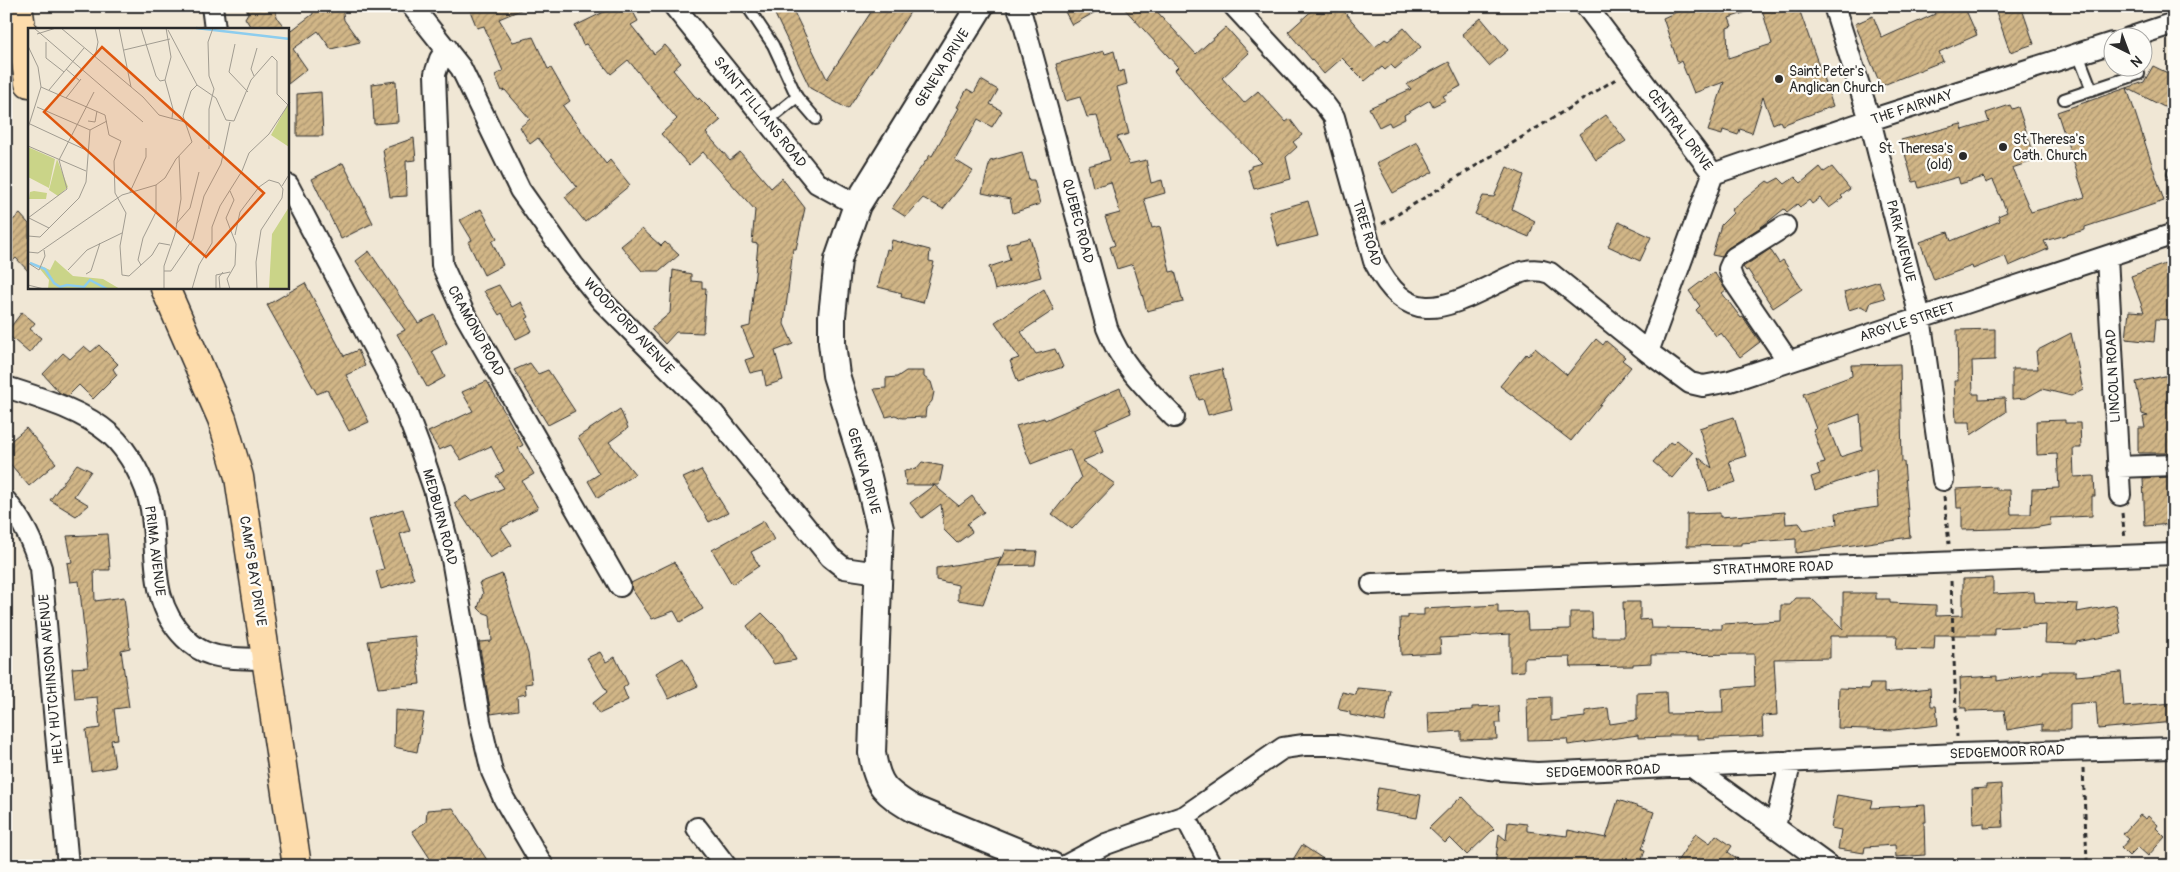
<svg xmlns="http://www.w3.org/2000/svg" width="2180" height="872" font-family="Pangolin,sans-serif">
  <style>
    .building { fill: url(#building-hatch); stroke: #2b2b2b; fill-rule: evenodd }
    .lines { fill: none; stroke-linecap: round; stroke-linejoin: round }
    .service-casing { stroke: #2b2b2b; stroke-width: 14 }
    .minor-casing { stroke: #2b2b2b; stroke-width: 24 }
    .tertiary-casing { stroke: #2b2b2b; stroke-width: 30 }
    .primary-casing { stroke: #2b2b2b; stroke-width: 31 }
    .path { stroke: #2b2b2b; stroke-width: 3; stroke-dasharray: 5 4; stroke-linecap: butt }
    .service { stroke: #fdfcf7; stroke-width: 10 }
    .minor { stroke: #fdfcf7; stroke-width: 20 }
    .tertiary { stroke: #fdfcf7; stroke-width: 26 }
    .primary { stroke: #fddcac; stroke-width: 28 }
    .poi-dot { fill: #2b2b2b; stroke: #fdfcf7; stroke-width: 2 }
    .labels { text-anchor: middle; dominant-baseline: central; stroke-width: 4.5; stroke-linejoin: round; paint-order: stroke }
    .street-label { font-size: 14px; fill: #2b2b2b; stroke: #fdfcf7 }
    .poi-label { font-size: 14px; fill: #2b2b2b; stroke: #fdfcf7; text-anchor: start }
    .inset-river { fill: none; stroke: #8dcdee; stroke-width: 2.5 }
    .inset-road { fill: none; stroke: #a19c91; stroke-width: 1 }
    .view { fill: #df570e; fill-opacity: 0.15; stroke: #df570e; stroke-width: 2.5 }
    .inset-edge { fill: none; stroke: #2b2b2b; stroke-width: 2.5 }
  </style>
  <defs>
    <pattern id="building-hatch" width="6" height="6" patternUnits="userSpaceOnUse" patternTransform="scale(1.25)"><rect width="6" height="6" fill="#d1b687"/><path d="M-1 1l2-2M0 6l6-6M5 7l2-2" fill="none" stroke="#aa946f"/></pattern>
  </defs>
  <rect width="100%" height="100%" fill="#f0e7d5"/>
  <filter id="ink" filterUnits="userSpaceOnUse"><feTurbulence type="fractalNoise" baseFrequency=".02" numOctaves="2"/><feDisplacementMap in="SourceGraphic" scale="10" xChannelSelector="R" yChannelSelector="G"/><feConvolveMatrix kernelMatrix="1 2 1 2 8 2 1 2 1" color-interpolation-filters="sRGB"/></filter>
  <g filter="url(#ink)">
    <path class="building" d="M245,6H273L278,19L286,29H252L245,18L248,13Z
      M312,6H342L344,20L360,42L331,49L318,31L293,49L307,69L288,84V33L313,14Z
      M468,6H530L499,19L513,42L533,37L548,69L551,68L570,101L563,106L606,164L610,160L630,185L585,222L565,197L577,187L538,138L530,144L520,127L530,119L505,90L502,91L495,75L503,71L484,26L477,28Z
      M616,6H630L638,21L631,25L654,54L665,45L681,63L673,70L698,100L699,98L721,120L706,133L730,160L740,152L771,188L782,178L805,208L796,249H793L784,324L793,344L775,351L783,380L766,386L763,370L750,373L745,360L754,357L742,328L750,326L758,244L752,243L755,210L703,152L689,165L661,134L677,119L628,60L611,74L586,44L583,45L575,26Z
      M771,6H791L827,79L875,6H914L848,109L810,88Z
      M1062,6H1106L1072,25Z
      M1122,6H1152L1196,54L1226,27L1249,53L1222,78L1244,103L1258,91L1286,122L1290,119L1302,135L1293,142L1297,147L1286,157L1291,179L1254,189L1248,170L1251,169V166L1262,163L1203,103L1175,70L1178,67Z
      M1317,6H1339L1375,47L1385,39L1388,41L1404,28L1421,47L1395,69L1391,65L1385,70L1382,67L1365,81L1342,58L1324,74L1288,32Z
      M1690,6H1755V9L1729,18L1732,26L1727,28L1728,58L1772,44L1761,6H1798L1833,106L1782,125L1780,121L1773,124L1763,97L1752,133L1740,129L1738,135L1723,130L1722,135L1708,131L1724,82L1694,93L1681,61L1678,63L1663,18Z
      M1932,6H1964L1977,35L1939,52L1943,61L1881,86L1855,24L1873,16L1882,38L1935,14Z
      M1994,6H2021L2034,44L2010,52Z
      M1481,18L1508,50L1489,66L1462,34Z
      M1104,51L1105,54L1114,51L1119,72L1124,70L1127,84L1117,87L1129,134L1117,137L1129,164L1146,160L1151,183L1162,180L1165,193L1144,199L1152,228L1160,226L1170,272L1175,271L1183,302L1147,311L1133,264L1117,269L1110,247L1115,245L1105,217L1120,213L1111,182L1093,187L1088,166L1110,160L1097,116L1087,117L1080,97L1066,101L1056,64Z
      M1449,62L1461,86L1443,96L1446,100L1433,106L1430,100L1404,115L1405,119L1391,126L1389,122L1379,127L1369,108L1411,89L1407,84Z
      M2153,66L2174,76V112L2127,88L2164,201L2085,227V230L2044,241L2048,249L2009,266L2005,256L1973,269L1972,266L1934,280L1920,242L1948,232L1951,241L2000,221L1998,216L2007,212L1993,180L1986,183L1984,177L1960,184L1958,177L1919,188L1917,181L1913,182L1901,140L1961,124L1963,130L1989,122L1986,113L2010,105L2012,109L2018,107L2036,160L2012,168L2031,212L2085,197L2057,112L2144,82Z
      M981,80L998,90L990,104L1002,111L992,127L978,119L955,160L973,171L943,209L923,198L906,217L892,208L930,155L932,156L959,108L957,107L967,89L974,93Z
      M396,81L398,122L374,124L372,84Z
      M321,92L323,136H297V94Z
      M1606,115L1626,141L1596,160L1579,134Z
      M414,138L416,160L406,161L407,196L390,197L383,149Z
      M1417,142L1433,172L1393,193L1377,163Z
      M1022,152L1029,180H1034L1040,204L1013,213L1010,199L982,193L990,161Z
      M343,163L373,223L341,239L312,179Z
      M1507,167L1524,175L1512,209L1535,221L1529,237L1475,214L1483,196L1494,197Z
      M1820,167L1824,172L1832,167L1850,189L1841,196L1843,198L1829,208L1820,198L1812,204L1809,200L1800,207L1797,204L1787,212L1784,209L1764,225L1728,248L1722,257L1712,255L1721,225L1733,213L1731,210L1767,181L1770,183L1779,178L1785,184L1795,177L1801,183Z
      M1308,201L1318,236L1278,246L1269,212Z
      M481,209L497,238L492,242L503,265L484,275L468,242L472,240L460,220Z
      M20,214L29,224V272L16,258L6,267V226Z
      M1619,222L1651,237L1640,261L1608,246Z
      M642,229L661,246L665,242L679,255L660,271H642L621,246Z
      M1030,238L1041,277L995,290L989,267L1010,260L1006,244Z
      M892,240L930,250L929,261L934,262L923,303L901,297L902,293L878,287L887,249L890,250Z
      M1770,249L1779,263L1783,260L1802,289L1773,308L1748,270L1746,271L1743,267Z
      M369,251L418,323L435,315L447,343L432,351L445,377L427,387L397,334L405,330L356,261Z
      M2171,262L2174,269V320L2156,319L2154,342L2126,339L2129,311L2144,312L2131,276Z
      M673,270L691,274V281L702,282V288H706L703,333L676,332L665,344L651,329L670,313Z
      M1714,272L1726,290L1722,293L1741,318L1743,317L1760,342L1740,357L1721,333L1716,336L1696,310L1700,306L1689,291Z
      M1879,281L1885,298L1871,302L1868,310L1861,306L1849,310L1844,292Z
      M305,283L344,356L358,350L365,366L346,375L369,422L349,431L327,390L317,394L267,305Z
      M499,285L512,307L521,302L529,317L526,319L532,331L516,339L502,313L499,315L484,291Z
      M1044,289L1054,310L1021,332L1036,354L1055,349L1063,367L1018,382L1010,361L1019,358L995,322Z
      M22,312L35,323L30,329L41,338L29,353L6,333Z
      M1995,329V360L1972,361L1973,394H1979V399L2005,398L2006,412L1971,435L1970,422H1956L1954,381H1958L1957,330Z
      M2071,333L2083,390L2071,396L2042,389L2026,398L2012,399V369H2038L2036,351Z
      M1596,339L1603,345L1606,341L1625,357L1622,360L1631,367L1571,441L1500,386L1526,354L1528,356L1535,348L1567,375Z
      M99,345L118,364L113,369L117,375L93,399L79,385L68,396L60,393L43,374L63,353L70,359L84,346L91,352Z
      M530,363L538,374L548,370L575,411L548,425L514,370Z
      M1900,364L1902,462H1904L1910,537L1796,553V539L1741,543V545L1687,546V514L1720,513V517L1785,512L1786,524L1799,523L1804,530L1837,524L1836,513L1878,507L1876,469L1815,490L1811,477L1820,474L1817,465L1825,463L1813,430L1816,429L1803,394L1852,376L1851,365ZM1860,414L1862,450L1840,457L1828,426Z
      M1222,369L1232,409L1208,415L1203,399L1199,400L1190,377Z
      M906,371H924V377L931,382L934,392L932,401L926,408L925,417L902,418L895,415L886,417L874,389L886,388V378L897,377Z
      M2174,374V453H2138V428H2145L2143,417L2148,416L2142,414L2136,382Z
      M487,381L523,445L518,448L534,474L522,481L538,508L501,528L512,545L490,558L454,503L466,496L471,501L504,488L496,476L504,471L491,446L461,460L451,445L439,450L428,432L473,411L462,392Z
      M1120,388L1131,413L1095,429L1103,452L1082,461L1115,484L1072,529L1052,514L1081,478L1070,449L1031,464L1016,426L1044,418L1045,420Z
      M620,409L628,428L609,442L635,474L598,498L588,481L599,474L578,437Z
      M1734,417L1746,456L1729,461L1736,482L1709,491L1698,457L1712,468L1699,428Z
      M2065,420V423H2080L2081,448H2073L2074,477L2094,476L2095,496H2092V516L2050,518L2051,525L2033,528L1962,530V508H1957L1956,489L1996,487V490H2010L2011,514H2031L2032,489L2059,488L2057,454L2037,455L2036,421Z
      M26,428L56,463L29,486L6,459V445Z
      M1677,440L1693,453L1672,478L1653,462L1670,442L1673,444Z
      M922,462L943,466L939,485H934L959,506L972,496L984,512L967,524L972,532L957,543L944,530L941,504L922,518L910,503L934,485H906L904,471L916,469Z
      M77,464L91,471L74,496L89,505L76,516L50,500Z
      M701,470L728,513L709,522L683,478Z
      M2174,477V524L2145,526L2143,478Z
      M403,509L410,531L400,534L414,579L381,589L376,571L384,569L369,519Z
      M764,521L774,540L751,552L759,566L732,584L712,550Z
      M107,534L110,570H94L95,601L124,597L130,648L121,650L129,707L114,709L118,739L111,740L115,767L91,771L86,730L100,728L97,697L75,699L72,668L88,667L79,581L70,582L67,563L72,562L67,536Z
      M1005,550L1037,551L1035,565L998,566Z
      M1001,557L983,604L958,600V585L936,580V568Z
      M674,562L703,609L680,622L674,611L652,619L631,588V583Z
      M502,574L528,654L532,683L525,684L526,694L517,696L518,710L491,714L479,642L492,641L490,615L482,612L478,608L483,593L479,583Z
      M1993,578V594L2034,592L2035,602L2078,604L2077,612L2116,605L2121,634L2076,642V644L2045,643L2046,625L1994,628V635H1935L1934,650L1896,649L1897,636H1830V658L1774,659L1777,715L1762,716L1763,736L1698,739V735H1669V737L1638,738V735L1568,745L1567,739L1528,740L1527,698L1551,697V721L1585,717V711L1608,708L1610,724L1637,720V693L1666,692L1667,714L1723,713L1722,689L1755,686L1754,654L1651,655V663L1633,664V666L1571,667L1570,657L1524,658V671L1510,672V634L1440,638L1441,653L1401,655L1400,618H1408V615H1424V609L1498,605V613L1527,612L1528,630L1570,629V612H1592L1593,637H1624L1623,602H1640V620L1650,619L1651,628L1722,629V624L1781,621V605H1790L1796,598H1811L1843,629V593H1876V599H1890V603L1936,605V616L1963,615V579Z
      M762,613L783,634L796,660L774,664L747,626Z
      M415,636L420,684L378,688L368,641Z
      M600,652L606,662L615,657L628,684L623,688L628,700L599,714L593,703L607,692L587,658Z
      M683,658L698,686L669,699L656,673Z
      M2043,671H2076V676L2121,672L2124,707L2174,703V722L2098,729L2096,702L2070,704V730H2042V724L2007,730L2004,710L1966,711V708H1961L1960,678L1997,676V681L2043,673Z
      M1870,684H1884V693L1930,688L1931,706H1936L1938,725L1894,730L1838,728L1839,688L1869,689Z
      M1357,688L1391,691L1385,722L1350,715V712L1340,710L1338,708L1342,692L1356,695Z
      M1499,706L1500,723H1496L1497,739L1461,740V731L1429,733L1428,712L1472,710V707Z
      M395,710L424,713L417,752L394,747Z
      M2001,784L2003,827L1984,828V823L1973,824L1972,789L1986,788V785Z
      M1378,788L1421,795L1417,818L1374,811Z
      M1837,795L1873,801L1871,808L1925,805L1926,822H1924L1925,855L1896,857L1895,845L1865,847L1864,853L1838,849L1841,830L1831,828Z
      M1462,796L1494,829L1467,855L1450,838L1445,843L1429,828Z
      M1618,800L1654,812L1642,849L1645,850L1640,866H1495L1499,834L1506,840L1508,822L1527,824V831L1567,836L1568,830L1606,838Z
      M453,808L491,866H435L412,831L426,822L427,810Z
      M2140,815L2146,819L2148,816L2158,825L2156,828L2165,837L2148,856L2138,847L2129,856L2121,848L2129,839L2123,834Z
      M1696,833L1710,843L1716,835L1732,846L1728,852L1747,866H1674Z
      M1302,845L1334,866H1289Z"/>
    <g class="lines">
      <g class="service-casing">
        <path id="service" d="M747,6L773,45L797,97L816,119
          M2078,54L2092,90
          M2064,99L2139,74
          M767,121L797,97
          M2173,173H2174"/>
      </g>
      <g class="minor-casing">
        <path id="minor" d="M212,6L215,29
          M412,6L461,68L520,190L573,265L602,301L714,414L830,557L844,568L878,573
          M674,6L817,183L857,205
          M1017,6L1022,17L1107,328C1121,365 1147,389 1174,417
          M1234,6L1322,101L1334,117L1374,261C1409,329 1443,309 1499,282C1517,273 1530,266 1550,273L1648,352L1690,383L1703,386L1730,381L2174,234
          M1586,6L1713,174
          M1834,6L1870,120L1920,317L1943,480
          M2129,38L2174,23
          M447,48L440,59L435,74L442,265L463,311L620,586
          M1713,174L1870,120L2112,43
          M288,185L402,401L421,451L434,489L452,559L480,721L492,772L504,799L543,866
          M1785,226L1734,258L1729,269L1733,280L1788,361
          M2107,257L2120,495
          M1648,352L1713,174
          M6,387C40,398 82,410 110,434C129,451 147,484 151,509C159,557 148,601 185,638C192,645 200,651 210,654C227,660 249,658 267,659
          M2118,467L2174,465
          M6,501C24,523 32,541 41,568L68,866
          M1372,584L2174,554
          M1692,767L1829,866
          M1185,816L1211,866
          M1775,826L1791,761
          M697,828L726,866
          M1065,866L1106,844L1185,816L1283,748L1304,745H1335L1489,769L1537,773L1958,754L2174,748"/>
      </g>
      <g class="tertiary-casing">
        <path id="tertiary" d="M980,6L857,205L838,260L832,316V343L836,375L868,477L880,528L872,753C877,786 885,792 913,809L1052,866"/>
      </g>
      <g class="primary-casing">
        <path id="primary" d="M18,6L29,83
          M165,288L222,419L239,477L297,866"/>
      </g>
      <path class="path" d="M1382,224L1619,77
        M1944,496L1949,544
        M2122,513L2125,539
        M1951,581L1957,737
        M2083,768L2087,861L2084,866"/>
      <use href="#service" class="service"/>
      <use href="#minor" class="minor"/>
      <use href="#tertiary" class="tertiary"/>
      <use href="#primary" class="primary"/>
    </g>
  </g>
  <g class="poi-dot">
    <circle cx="1779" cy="79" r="5"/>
    <circle cx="2003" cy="147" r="5"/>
    <circle cx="1963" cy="156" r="5"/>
  </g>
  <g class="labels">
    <g class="street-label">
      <text transform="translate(942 68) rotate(-58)">GENEVA DRIVE</text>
      <text transform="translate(1912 107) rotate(-18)">THE FAIRWAY</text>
      <text transform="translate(760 112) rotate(51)">SAINT FILLIANS ROAD</text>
      <text transform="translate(1680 130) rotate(53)">CENTRAL DRIVE</text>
      <text transform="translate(1078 221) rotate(75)">QUEBEC ROAD</text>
      <text transform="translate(1367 233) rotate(73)">TREE ROAD</text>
      <text transform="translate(1901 241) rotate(76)">PARK AVENUE</text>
      <text transform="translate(1907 322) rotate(-18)">ARGYLE STREET</text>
      <text transform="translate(629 326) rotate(47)">WOODFORD AVENUE</text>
      <text transform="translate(476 331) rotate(61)">CRAMOND ROAD</text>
      <text transform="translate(2113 376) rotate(-93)">LINCOLN ROAD</text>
      <text transform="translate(864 471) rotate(74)">GENEVA DRIVE</text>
      <text transform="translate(440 517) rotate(75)">MEDBURN ROAD</text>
      <text transform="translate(155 551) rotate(83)">PRIMA AVENUE</text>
      <text transform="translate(1773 568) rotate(-2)">STRATHMORE ROAD</text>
      <text transform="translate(253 571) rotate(81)">CAMPS BAY DRIVE</text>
      <text transform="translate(51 679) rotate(-95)">HELY HUTCHINSON AVENUE</text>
      <text transform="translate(2007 752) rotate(-2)">SEDGEMOOR ROAD</text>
      <text transform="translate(1603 771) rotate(-2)">SEDGEMOOR ROAD</text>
    </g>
    <g class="poi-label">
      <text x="1789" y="71">Saint Peter's<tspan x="1789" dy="16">Anglican Church</tspan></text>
      <text x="2013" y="139">St Theresa's<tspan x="2013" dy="16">Cath. Church</tspan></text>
      <text x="1953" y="148" text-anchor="end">St. Theresa's<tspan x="1953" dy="16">(old)</tspan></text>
    </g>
  </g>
  <g transform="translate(28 28)">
    <rect width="261" height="261" fill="#f0e7d5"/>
    <path d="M261,74V119L243,107ZM29,131L40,159L30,168L21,162ZM261,179V261H241L244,206ZM27,232L45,248L75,251L92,261H20L21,252L12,241L13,238L22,242Z" fill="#cad488"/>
    <path d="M0,119L27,131L21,160L0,149ZM6,163L19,165L18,171H1L2,164Z" fill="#cad488"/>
    <path class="inset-river" d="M168,0L262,11M2,235L17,241L26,255L32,259L39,257L56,259L62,252L79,261"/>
    <path class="inset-road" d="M6,0L115,94M33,0L115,69L131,87L157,94M67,0L70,14L67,29M91,0L103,59M113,0L128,48L132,53L137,52M138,0L143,29L137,52L145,81L144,90M140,2L169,57M9,6L28,0M18,14V30L36,44M207,16L201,44L220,64M0,18L10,39L13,59L0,100M96,22L142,11M38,41L52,53M226,48L223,41L229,20M169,57L188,70L198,92L206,93L223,52L244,28L249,33V66L260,77M13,59L77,87L81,107L93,113L86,133L87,165L98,185L92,218L94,247L101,248L124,227L131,215L142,217M21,62L56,20M38,70L53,51M9,79L62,102M60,93L67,94L69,83M2,96L60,123M62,102L79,93M0,118L58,143M181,121V81L186,61L181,48L180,14L185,0M31,132L66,64M254,158L262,145M202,163L206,172L198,190L208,216L207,237L199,251L202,261M102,164L118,129V120M0,190L39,161L31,132M1,190L21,200M148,196L162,180L171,144M207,207L212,184L231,159L241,152L251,155L255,161L254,170L233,202L228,234L229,261M0,208L12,209L51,170L58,154L62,102M0,224L10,225L94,167L128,157L137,150L148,131L164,114L155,88L163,63L169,57M0,235L11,242L17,228L16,222M113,237L110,232L115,210L128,184V157M40,242L59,222L94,205M136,243H143L165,211L176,168L193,136L202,94M58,246L63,243L72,215M0,257L16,261M136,261V238L147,206L153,171L151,128M164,261L171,237L184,215V199L192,178L214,143L221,125L241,106L262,74M188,261V247L202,244M192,261L191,249L195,244"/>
    <path class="view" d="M74,19L236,165L178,229L16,84Z"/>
    <rect width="261" height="261" class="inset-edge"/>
  </g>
  <rect width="2180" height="872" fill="none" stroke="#fdfcf7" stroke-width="25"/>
  <rect x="12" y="12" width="2155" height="847" fill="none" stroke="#2b2b2b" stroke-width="2" filter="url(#ink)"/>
  <g transform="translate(2128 52) rotate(138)"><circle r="24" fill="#fdfcf7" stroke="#a9a8a5"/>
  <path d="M0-4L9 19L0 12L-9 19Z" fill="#2b2b2b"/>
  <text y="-8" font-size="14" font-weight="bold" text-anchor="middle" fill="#2b2b2b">N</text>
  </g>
</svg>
